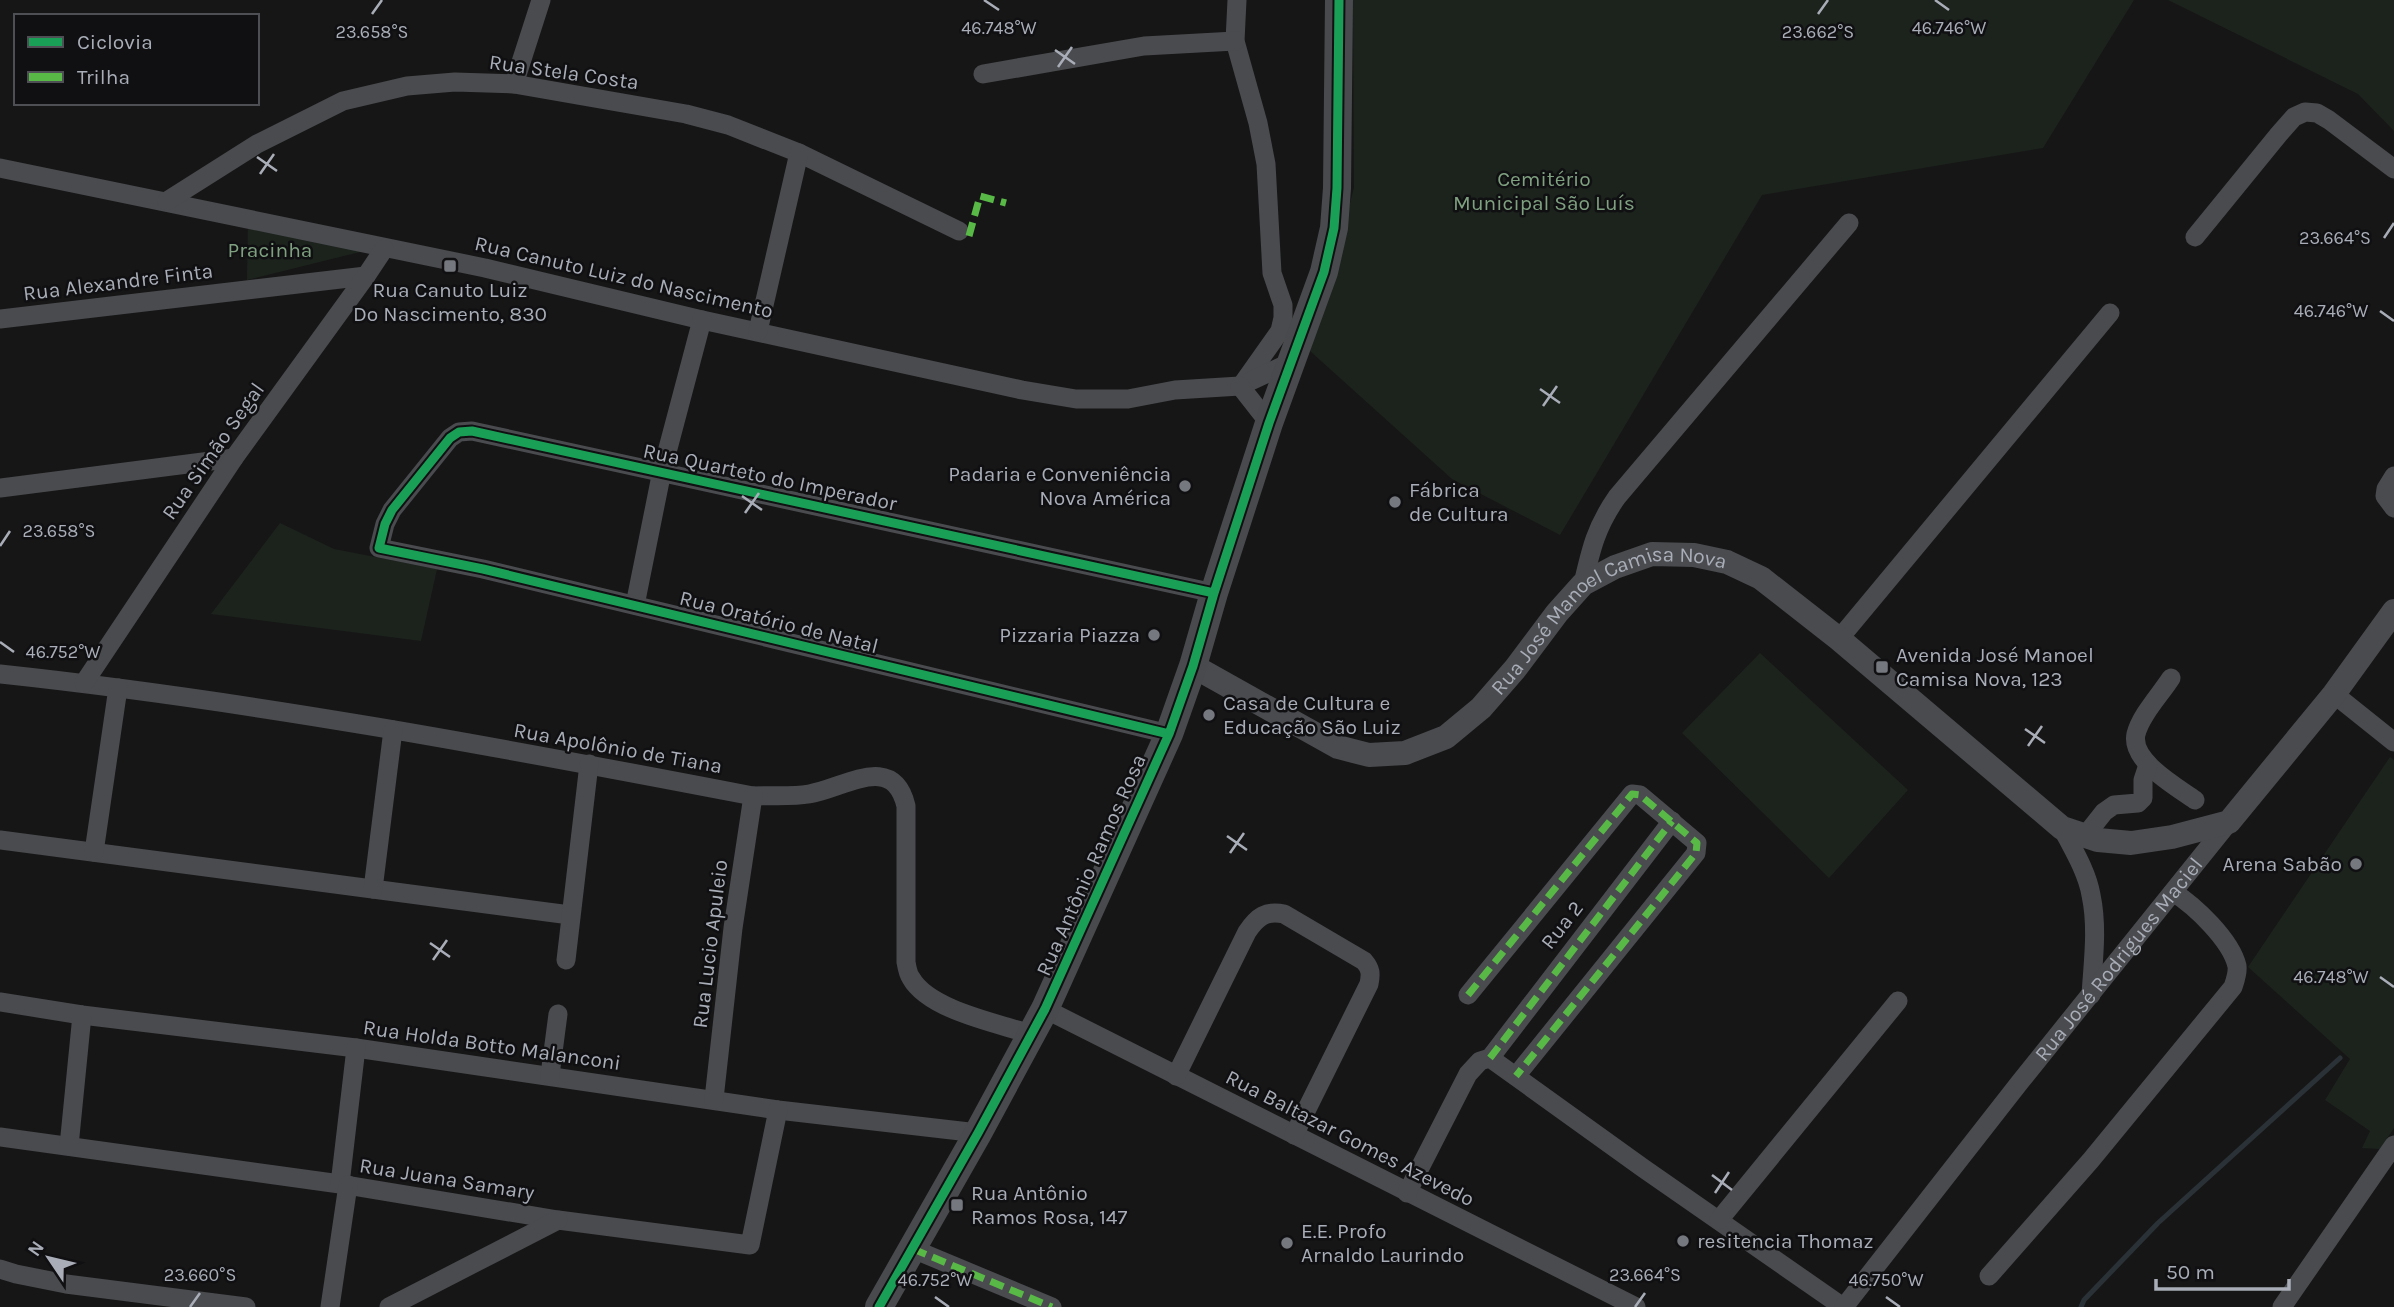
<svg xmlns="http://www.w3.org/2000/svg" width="2394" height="1307" font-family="Karla,sans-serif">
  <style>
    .green { fill: #1c231d }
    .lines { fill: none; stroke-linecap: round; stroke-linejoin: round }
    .stream { stroke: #2a3237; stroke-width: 5 }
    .minor { stroke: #4a4b4f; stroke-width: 19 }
    .tertiary { stroke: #4a4b4f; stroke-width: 24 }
    .secondary { stroke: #494a4d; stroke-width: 28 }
    .quiet { stroke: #58b947; stroke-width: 7; stroke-dasharray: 14 7; stroke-linecap: butt }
    .cycleway-casing { stroke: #101012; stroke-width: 13 }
    .cycleway { stroke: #1a9f57; stroke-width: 9 }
    .ticks { fill: none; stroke: #a8adb7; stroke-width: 2.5 }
    .poi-dot { fill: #75787f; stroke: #101012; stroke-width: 2.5 }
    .labels { text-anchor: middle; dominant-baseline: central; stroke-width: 5; stroke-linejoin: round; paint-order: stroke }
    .street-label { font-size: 21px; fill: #a8adb7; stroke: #101012 }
    .park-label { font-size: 21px; fill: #7fa180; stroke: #101012 }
    .poi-label { font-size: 21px; fill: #a8adb7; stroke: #101012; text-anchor: start }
    .ticks-label { font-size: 18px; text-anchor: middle; fill: #a8adb7; stroke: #101012; stroke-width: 5; stroke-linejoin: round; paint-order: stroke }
  </style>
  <rect width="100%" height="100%" fill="#161616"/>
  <path class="green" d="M1353,0H2134L2043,148L1762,195L1560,535L1452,479L1310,351L1354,188Z
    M2168,0H2394V131L2358,94Z
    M248,222L364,251L247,280Z
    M280,523L334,549L437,569L421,641L211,614Z
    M1760,653L1908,790L1829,878L1682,733Z
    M2390,757L2394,760V1128L2380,1149L2362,1148L2370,1131L2325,1100L2350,1059L2248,967Z"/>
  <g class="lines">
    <path class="stream" d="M2081,1307L2084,1300L2158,1223L2340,1058"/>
    <g class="minor">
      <path d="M1237,0L1235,41L1258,123L1266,164L1272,273L1283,305V318L1280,331L1241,386"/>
      <path d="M983,74L1144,46L1235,41"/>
      <path d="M514,84L541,0"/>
      <path d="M0,168L485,268L702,320L1022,390L1076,399H1128L1175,390L1240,386L1291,362"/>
      <path d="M167,201L257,144L343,101L407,86L455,82L514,84L686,114L728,125L799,153L959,231"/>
      <path d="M2195,237L2279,134L2294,117L2305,112L2317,113L2329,120L2394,169"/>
      <path d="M0,319L366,276"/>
      <path d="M758,331L799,153"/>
      <path d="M1240,386L1269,423"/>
      <path d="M2394,476L2386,489L2385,496L2394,508"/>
      <path d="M0,488L234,458"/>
      <path d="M1583,584C1591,549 1596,527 1617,497L1849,223"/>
      <path d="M635,605L662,471L702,320"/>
      <path d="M1839,639L2110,313"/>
      <path d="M0,674C253,701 503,748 753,796C771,795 791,797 809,794C843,789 893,751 906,806V962C907,968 908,974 911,978C929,1010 997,1023 1030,1034"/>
      <path d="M2171,678C2160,695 2141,715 2136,734C2130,761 2177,787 2195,800"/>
      <path d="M84,683L234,458L366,276L384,249"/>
      <path d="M2334,694L2394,742"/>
      <path d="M1169,734L483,569L379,548L385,524L392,510L450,438L459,432L472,431L1214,593"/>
      <path d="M2062,828C2073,849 2087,872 2091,895C2098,928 2093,962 2091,995"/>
      <path d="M2085,836L2104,812L2114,805L2138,803L2143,798V780L2148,765"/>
      <path d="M0,840L570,915"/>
      <path d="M94,852L118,688"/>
      <path d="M373,889L393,730"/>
      <path d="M566,960L589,764"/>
      <path d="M1468,995L1632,794L1640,795L1697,843L1696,853L1516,1076"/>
      <path d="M0,1002L82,1015L356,1048L778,1110L978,1133"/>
      <path d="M1045,1009L1636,1307"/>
      <path d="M1490,1058L1672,821"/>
      <path d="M550,1075L558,1014"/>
      <path d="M1176,1076L1247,932C1257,917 1266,910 1284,914L1364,961C1371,969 1371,974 1369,984L1294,1135"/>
      <path d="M714,1099L733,928L753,796"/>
      <path d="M0,1137L340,1184L558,1220L750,1245L778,1110"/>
      <path d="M69,1146L82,1015"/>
      <path d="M340,1184L356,1048"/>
      <path d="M1407,1193L1468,1074L1480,1061L1490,1058L1643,1168L1843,1307"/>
      <path d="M1719,1220L1898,1001"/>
      <path d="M913,1249L1052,1307"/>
      <path d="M0,1269L16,1274L66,1284L246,1307"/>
      <path d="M1989,1276L2091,1160L2233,987C2235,981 2238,973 2237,966C2231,940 2195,906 2173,892"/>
      <path d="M330,1307L348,1185"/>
      <path d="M389,1307L558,1220"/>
      <path id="s1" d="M1844,1307L2020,1082L2229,822"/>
      <path d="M2282,1307L2394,1145"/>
    </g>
    <path class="tertiary" id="s2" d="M1193,666L1338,747L1369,755L1405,753L1446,737L1481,708L1515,669L1557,613L1583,584L1615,567L1652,554L1694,555L1727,562L1761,578L1839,639L2062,828L2098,840L2131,843L2172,837L2229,822L2334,694L2394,611"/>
    <path class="secondary" d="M879,1307L978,1133L1045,1009L1169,734L1193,666L1214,593L1269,423L1324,272L1334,228L1337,188L1339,0"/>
    <path class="quiet" d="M969,236L980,196L1006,203
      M1468,995L1632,794L1640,795L1697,843L1696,853L1516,1076
      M1490,1058L1672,821
      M913,1249L1052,1307"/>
    <g class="cycleway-casing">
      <path id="cycleway" d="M1169,734L483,569L379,548L385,524L392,510L450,438L459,432L472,431L1214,593
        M879,1307L978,1133L1045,1009L1169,734L1193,666L1214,593L1269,423L1324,272L1334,228L1337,188L1339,0"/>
    </g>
    <use href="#cycleway" class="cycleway"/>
  </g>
  <path class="ticks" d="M984,0L999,10M1935,0L1949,10M372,14L382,0M1818,14L1828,0M1055,50L1075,64M1058,67L1072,47M257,157L277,171M260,174L274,154M2384,238L2394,223M2380,311L2394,321M1540,389L1560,403M1543,406L1557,386M742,496L762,510M745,513L759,493M0,546L10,531M0,642L14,652M2025,729L2045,743M2028,746L2042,726M1227,836L1247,850M1230,853L1244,833M430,943L450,957M433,960L447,940M2380,977L2394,987M1712,1175L1732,1190M1715,1193L1729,1172M935,1297L949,1307M1886,1297L1900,1307M190,1307L200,1293M1635,1307L1645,1293"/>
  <g class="poi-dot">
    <rect x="443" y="259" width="14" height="14" rx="3.5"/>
    <circle cx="1185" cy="486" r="7"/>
    <circle cx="1395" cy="502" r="7"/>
    <circle cx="1154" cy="635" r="7"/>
    <rect x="1875" y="660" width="14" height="14" rx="3.5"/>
    <circle cx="1209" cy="715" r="7"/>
    <circle cx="2356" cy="864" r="7"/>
    <rect x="950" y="1198" width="14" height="14" rx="3.5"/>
    <circle cx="1683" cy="1241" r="7"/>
    <circle cx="1287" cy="1243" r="7"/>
  </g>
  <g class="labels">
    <g class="street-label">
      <text transform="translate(564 72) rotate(8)">Rua Stela Costa</text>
      <text transform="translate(624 277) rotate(13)">Rua Canuto Luiz do Nascimento</text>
      <text transform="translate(118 282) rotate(-7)">Rua Alexandre Finta</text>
      <text transform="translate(213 451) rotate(-55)">Rua Simão Segal</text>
      <text transform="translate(770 477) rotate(12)">Rua Quarteto do Imperador</text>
      <text transform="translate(779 622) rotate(14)">Rua Oratório de Natal</text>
      <text stroke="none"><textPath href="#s2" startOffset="490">Rua José Manoel Camisa Nova</textPath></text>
      <text transform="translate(618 748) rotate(10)">Rua Apolônio de Tiana</text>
      <text transform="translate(1091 865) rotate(-66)">Rua Antônio Ramos Rosa</text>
      <text transform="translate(1562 925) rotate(-52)">Rua 2</text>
      <text transform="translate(710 944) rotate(-83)">Rua Lucio Apuleio</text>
      <text stroke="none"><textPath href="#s1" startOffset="443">Rua José Rodrigues Maciel</textPath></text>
      <text transform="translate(492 1045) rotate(8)">Rua Holda Botto Malanconi</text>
      <text transform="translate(1350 1138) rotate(27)">Rua Baltazar Gomes Azevedo</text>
      <text transform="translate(447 1179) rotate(9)">Rua Juana Samary</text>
    </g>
    <g class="park-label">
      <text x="1544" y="179">Cemitério<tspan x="1544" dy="24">Municipal São Luís</tspan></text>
      <text x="270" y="250">Pracinha</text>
    </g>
    <g class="poi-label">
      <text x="450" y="290" text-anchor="middle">Rua Canuto Luiz<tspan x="450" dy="24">Do Nascimento, 830</tspan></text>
      <text x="1171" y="474" text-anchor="end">Padaria e Conveniência<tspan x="1171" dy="24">Nova América</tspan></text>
      <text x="1409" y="490">Fábrica<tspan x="1409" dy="24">de Cultura</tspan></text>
      <text x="1140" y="635" text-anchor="end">Pizzaria Piazza</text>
      <text x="1896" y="655">Avenida José Manoel<tspan x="1896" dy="24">Camisa Nova, 123</tspan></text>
      <text x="1223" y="703">Casa de Cultura e<tspan x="1223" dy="24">Educação São Luiz</tspan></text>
      <text x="2342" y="864" text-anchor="end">Arena Sabão</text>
      <text x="971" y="1193">Rua Antônio<tspan x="971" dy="24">Ramos Rosa, 147</tspan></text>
      <text x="1301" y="1231">E.E. Profº<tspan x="1301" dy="24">Arnaldo Laurindo</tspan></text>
      <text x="1697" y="1241">resitencia Thomaz</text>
    </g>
  </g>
  <g class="ticks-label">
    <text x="1949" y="34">46.746°W</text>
    <text x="999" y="34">46.748°W</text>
    <text x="372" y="38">23.658°S</text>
    <text x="1818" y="38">23.662°S</text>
    <text x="2335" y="244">23.664°S</text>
    <text x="2331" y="317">46.746°W</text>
    <text x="59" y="537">23.658°S</text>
    <text x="63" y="658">46.752°W</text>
    <text x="2331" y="983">46.748°W</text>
    <text x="200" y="1281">23.660°S</text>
    <text x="1645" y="1281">23.664°S</text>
    <text x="935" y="1286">46.752°W</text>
    <text x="1886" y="1286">46.750°W</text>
  </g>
  <rect x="14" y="14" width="245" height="91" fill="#101012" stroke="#4d4f54" stroke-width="2"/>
  <rect x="28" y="37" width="35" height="10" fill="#1a9f57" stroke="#4d4f54" stroke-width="2"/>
  <text x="77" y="49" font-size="21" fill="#a8adb7">Ciclovia</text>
  <rect x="28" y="72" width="35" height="10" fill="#58b947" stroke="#4d4f54" stroke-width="2"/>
  <text x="77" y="84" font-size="21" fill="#a8adb7">Trilha</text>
  <g transform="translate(49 1258) rotate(305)" stroke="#101012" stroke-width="5" paint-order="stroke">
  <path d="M0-5L12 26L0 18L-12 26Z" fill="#a8adb7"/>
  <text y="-10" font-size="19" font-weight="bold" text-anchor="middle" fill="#a8adb7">N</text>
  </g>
  <path d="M2156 1279v10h133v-10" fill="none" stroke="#a8adb7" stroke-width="3.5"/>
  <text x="2166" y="1279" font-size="21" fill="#a8adb7" stroke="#101012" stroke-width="5" paint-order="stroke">50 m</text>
</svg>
